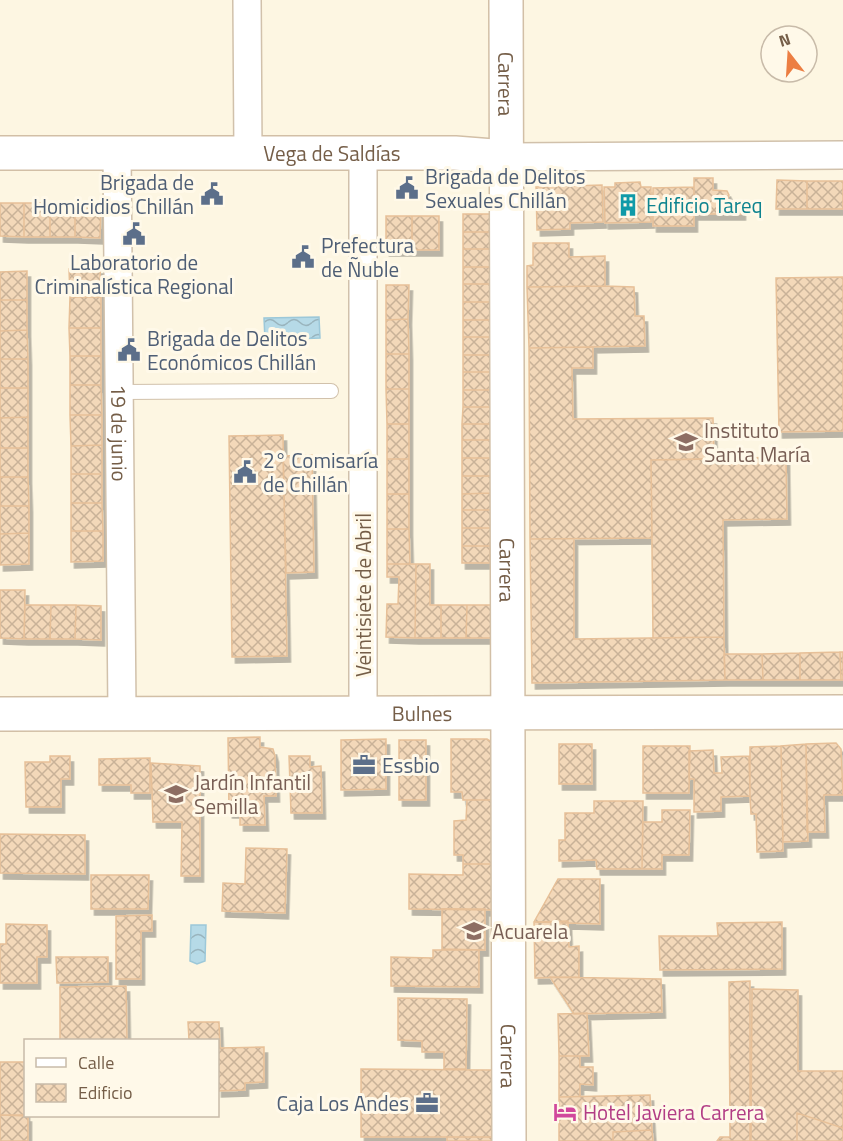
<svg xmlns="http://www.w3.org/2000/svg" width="843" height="1141" font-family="'Titillium Web',sans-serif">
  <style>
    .water { fill: url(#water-waves); stroke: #9cc8d9; stroke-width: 1.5 }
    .building { fill: url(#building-cross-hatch); stroke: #e7c098; stroke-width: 1.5; filter: url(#shadow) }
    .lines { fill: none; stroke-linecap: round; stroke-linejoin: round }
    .lane-casing { stroke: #d1c1ab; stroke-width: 16 }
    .street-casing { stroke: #d1c1ab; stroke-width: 30 }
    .secondary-casing { stroke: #d2bfa6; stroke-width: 36 }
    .lane { stroke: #fff; stroke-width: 14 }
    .street { stroke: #fff; stroke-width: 27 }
    .secondary { stroke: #fff; stroke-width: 33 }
    .labels { text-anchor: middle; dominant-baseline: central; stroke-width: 6; stroke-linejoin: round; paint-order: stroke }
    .street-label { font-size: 21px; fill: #755e48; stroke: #fff9e9 }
    .service-label { font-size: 21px; fill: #4e5e75; stroke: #fff9e9; text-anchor: start }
    .culture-label { font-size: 21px; fill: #0d838f; stroke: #fff9e9; text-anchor: start }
    .education-label { font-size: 21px; fill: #785e54; stroke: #fff9e9; text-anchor: start }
    .hotel-label { font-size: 21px; fill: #b23c85; stroke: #fff9e9; text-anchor: start }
  </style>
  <defs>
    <pattern id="water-waves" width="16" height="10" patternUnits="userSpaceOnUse" patternTransform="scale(1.5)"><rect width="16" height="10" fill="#b6dae7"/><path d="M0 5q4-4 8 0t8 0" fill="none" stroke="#99b4bd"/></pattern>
    <pattern id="building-cross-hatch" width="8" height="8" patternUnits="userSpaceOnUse" patternTransform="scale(1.5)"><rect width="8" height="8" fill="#f3d8b9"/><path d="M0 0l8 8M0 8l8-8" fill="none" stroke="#c9b298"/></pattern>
    <filter id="shadow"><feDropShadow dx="3.5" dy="6" stdDeviation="0" flood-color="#0004"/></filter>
  </defs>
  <rect width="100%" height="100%" fill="#fdf6e2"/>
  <path class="water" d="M319,317L320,338L265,340L264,318Z
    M191,925H206L205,961L197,964L190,961Z"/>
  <path class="building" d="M694,178H713V190L727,191L729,195L725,205H742V214H694Z
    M777,180L807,181V209H776Z
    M807,181H843V209H807Z
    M640,182L641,187H651V222L605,223L604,187H615V183Z
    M602,185L603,222L570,223V229L537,230L536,187Z
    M694,187V226H653V188Z
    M0,203H24V237L0,236Z
    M24,203H50V237H24Z
    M50,203H75V237H50Z
    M75,203L101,204L100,238L75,237Z
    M463,214H492V232H463Z
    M386,216H412V250H386Z
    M412,216H439V250H412Z
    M463,232H492V249H463Z
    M533,243H569V257L605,256V286L527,287V266L533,265Z
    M463,249H492V267H463Z
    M463,267H492V284H463Z
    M100,268L101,297H70L69,269Z
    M27,271V300H0V272Z
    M843,277V431L779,432L776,278Z
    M463,284H492V302H463Z
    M386,285H409L408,319L386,320Z
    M605,286L634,287L635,316H644L645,346L529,348L527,287Z
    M70,297H101V328H69Z
    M0,300H27V330L0,331Z
    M463,302H492L491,320H463Z
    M408,319L409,354H386V320Z
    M463,320H491V337H463Z
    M69,328H101V356H70Z
    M27,330L28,359H0V331Z
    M463,337H491L492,355H463Z
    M593,347V368H572L573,419L713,418L714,459L651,460L652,538L530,539L529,348Z
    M386,354H409V389H386Z
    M463,355H492L491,372H463Z
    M70,356H101V385H70Z
    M0,359H28V388H0Z
    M463,372H491V390H463Z
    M70,385H101L102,415H70Z
    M0,388H28V417L0,418Z
    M386,389H409V424H387Z
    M463,390H491V407H463Z
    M463,407H491V424H462Z
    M70,415H102V445L71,446Z
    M28,417V448H0V418Z
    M387,424H409V459H387Z
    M462,424H491V440H462Z
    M283,435L287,656L232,657L229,436Z
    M462,440H491V458H462Z
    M102,445V474H71V446Z
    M0,448H28V477H0Z
    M312,455L314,572L286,573L283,456Z
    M786,457L787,519L723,520L724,637L653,638L651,460Z
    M462,458H491V476H462Z
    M387,459H409V494H387Z
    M71,474H102V503H71Z
    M462,476H491V493L462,494Z
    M0,477H28L29,506H0Z
    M491,493V510H462V494Z
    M387,494H409V529H387Z
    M71,503H102L103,531H71Z
    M0,506H29V533L0,534Z
    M462,510H491V528H462Z
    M462,528H491L490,546H462Z
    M387,529H409L410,564H387Z
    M71,531H103V561L71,562Z
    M29,533V564L0,565V534Z
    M530,539H574V639L724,637L725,680L532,683Z
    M462,546H490V563H462Z
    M387,564H416L415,638L386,637L387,604H398L399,577H387Z
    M416,564H430V605H441V638H415Z
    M0,590H25L24,639L0,638Z
    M25,605H51L50,639H24Z
    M51,605H76L75,639H50Z
    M76,605L101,606V640L75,639Z
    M441,605H467L466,638H441Z
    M467,605H492V638H466Z
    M840,652H843V680H841Z
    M840,652L841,680H800V653Z
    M800,653V680H763L762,654Z
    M724,654H762L763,680H725Z
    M260,737V747L273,749L275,756L276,796H264L265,825H240V812H229L228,738Z
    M386,739V789L341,790V740Z
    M451,739H487L495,744V800H463L462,792H451Z
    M399,740H426V800H399Z
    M836,743L841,749L843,795H824L825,832H807L806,744Z
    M559,744H592V784H559Z
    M806,744L808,841L783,842L781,746Z
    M643,746H690L689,793H643Z
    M781,746L783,851L757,852L756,814H751L750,796V747Z
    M713,750L714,773H722L721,757L749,756L750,796L721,797V811L694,812V779H689V751Z
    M50,756H70V779H61V807H26L25,762H50Z
    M289,756H310V767L321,766L322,813H291Z
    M150,758V793H131V785H99V759Z
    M151,763L200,766V876H181L182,822H153Z
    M467,800H495L494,864H463V855H454V821L466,820Z
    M594,801H643L642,869H597L596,860L559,861V840H565V813H594Z
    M662,810H690L689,855H662V869H642L643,822H662Z
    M0,834L85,835V874L0,873Z
    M246,848L287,849L285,913L222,911L223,883L245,884Z
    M463,864H494L493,910L409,909V874L463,875Z
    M91,875H149L148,909H91Z
    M558,879H600V924L534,922Z
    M442,909H485V950L442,949Z
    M152,915V931H141V979H116V916Z
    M568,921L569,947L579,946V977L535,978L534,922Z
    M782,922V969L660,970L659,936H718L717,923Z
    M6,924L47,925V957H37V983H0V944H6Z
    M433,950H479V987L391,986V957L433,958Z
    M56,957H108V982L57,983Z
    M550,977L661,979L662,1012L574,1014Z
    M750,981V1141H717L720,1137H730L729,982Z
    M126,986L127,1040H60V987Z
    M752,989L798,990V1071H843V1141H751Z
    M398,998L467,999L466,1069H444V1052H422V1041L398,1040Z
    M587,1013L589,1056H559L558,1014Z
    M188,1022H219L220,1048L264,1047V1082L245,1083V1090L218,1091V1040H189Z
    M559,1056H580V1067H593V1085L580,1084V1097H559Z
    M0,1062H26V1115H0Z
    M361,1069L493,1070L492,1137H361Z
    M650,1095L652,1130L613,1132V1141H559V1097Z
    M797,1113L843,1128V1141H797Z
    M0,1115L28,1116V1141H0Z
    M652,1130L653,1141H613V1132Z
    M447,1137H492V1141H447Z"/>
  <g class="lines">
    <g class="lane-casing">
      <path id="lane" d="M119,392L331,391"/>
    </g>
    <g class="street-casing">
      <g id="street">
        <path d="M247,0L248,153"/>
        <path id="s1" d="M117,153L122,713"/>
        <path d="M506,157L843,155"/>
        <path d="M363,713V153"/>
      </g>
    </g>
    <g class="secondary-casing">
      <g id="secondary">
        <path id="s2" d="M506,0L509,1141"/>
        <path id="s3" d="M0,153H455L506,157"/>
        <path id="s4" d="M0,714L843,712"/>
      </g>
    </g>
    <use href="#lane" class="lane"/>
    <use href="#street" class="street"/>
    <use href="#secondary" class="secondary"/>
  </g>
  <defs>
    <g id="civic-bare" transform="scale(1.8)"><path d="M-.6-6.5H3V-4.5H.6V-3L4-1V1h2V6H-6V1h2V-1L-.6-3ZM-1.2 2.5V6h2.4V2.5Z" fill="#5c6f8a" stroke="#fff9e9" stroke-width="2.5" paint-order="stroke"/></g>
    <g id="building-bare" transform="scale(1.8)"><path d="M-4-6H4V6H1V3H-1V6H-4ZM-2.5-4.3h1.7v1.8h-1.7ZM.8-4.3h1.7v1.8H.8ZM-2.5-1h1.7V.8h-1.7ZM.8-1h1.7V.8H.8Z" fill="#0f9aa8" stroke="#fff9e9" stroke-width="2.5" paint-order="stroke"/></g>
    <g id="school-bare" transform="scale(1.8)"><path d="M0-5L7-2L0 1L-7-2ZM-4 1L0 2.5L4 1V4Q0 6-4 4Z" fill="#8d6e63" stroke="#fff9e9" stroke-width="2.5" paint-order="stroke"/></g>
    <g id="office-bare" transform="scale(1.8)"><path d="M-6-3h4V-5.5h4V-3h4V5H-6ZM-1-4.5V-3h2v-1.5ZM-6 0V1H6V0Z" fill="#5c6f8a" stroke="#fff9e9" stroke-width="2.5" paint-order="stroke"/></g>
    <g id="hotel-bare" transform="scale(1.8)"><path d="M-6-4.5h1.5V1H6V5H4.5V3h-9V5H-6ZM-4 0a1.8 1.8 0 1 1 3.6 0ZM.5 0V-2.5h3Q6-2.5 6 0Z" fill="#d1479c" stroke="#fff9e9" stroke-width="2.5" paint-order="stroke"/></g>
  </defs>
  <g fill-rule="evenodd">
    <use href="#civic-bare" x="407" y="188"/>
    <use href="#civic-bare" x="212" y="194"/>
    <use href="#building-bare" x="628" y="205"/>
    <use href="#civic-bare" x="134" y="234"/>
    <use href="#civic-bare" x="303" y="257"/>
    <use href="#civic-bare" x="129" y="350"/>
    <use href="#school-bare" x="686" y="442"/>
    <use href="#civic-bare" x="245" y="472"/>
    <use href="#office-bare" x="364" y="765"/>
    <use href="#school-bare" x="176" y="794"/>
    <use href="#school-bare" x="474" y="931"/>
    <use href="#office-bare" x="427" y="1103"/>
    <use href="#hotel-bare" x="565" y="1112"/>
  </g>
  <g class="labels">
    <g class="street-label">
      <text stroke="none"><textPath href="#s2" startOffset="84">Carrera</textPath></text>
      <text stroke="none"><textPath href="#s3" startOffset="332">Vega de Saldías</textPath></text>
      <text stroke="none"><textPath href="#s1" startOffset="280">19 de junio</textPath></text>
      <text stroke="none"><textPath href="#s2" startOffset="570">Carrera</textPath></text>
      <text transform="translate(363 595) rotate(-90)">Veintisiete de Abril</text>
      <text stroke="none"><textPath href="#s4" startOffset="422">Bulnes</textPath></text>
      <text stroke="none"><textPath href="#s2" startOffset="1056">Carrera</textPath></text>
    </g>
    <g class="service-label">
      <text x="425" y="176">Brigada de Delitos<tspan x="425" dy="24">Sexuales Chillán</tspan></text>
      <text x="194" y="182" text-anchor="end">Brigada de<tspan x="194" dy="24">Homicidios Chillán</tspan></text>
      <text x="321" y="245">Prefectura<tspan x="321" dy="24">de Ñuble</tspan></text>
      <text x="134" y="262" text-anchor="middle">Laboratorio de<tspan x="134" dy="24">Criminalística Regional</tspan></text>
      <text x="147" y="338">Brigada de Delitos<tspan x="147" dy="24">Económicos Chillán</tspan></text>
      <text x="263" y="460">2° Comisaría<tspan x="263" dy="24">de Chillán</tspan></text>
      <text x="382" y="765">Essbio</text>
      <text x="409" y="1103" text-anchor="end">Caja Los Andes</text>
    </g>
    <g class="culture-label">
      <text x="646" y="205">Edificio Tareq</text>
    </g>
    <g class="education-label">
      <text x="704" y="430">Instituto<tspan x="704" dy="24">Santa María</tspan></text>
      <text x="194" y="782">Jardín Infantil<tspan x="194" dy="24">Semilla</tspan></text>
      <text x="492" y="931">Acuarela</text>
    </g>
    <g class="hotel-label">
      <text x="583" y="1112">Hotel Javiera Carrera</text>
    </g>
  </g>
  <rect x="24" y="1039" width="195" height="78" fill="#fff9e9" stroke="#c8bba9" stroke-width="1.5"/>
  <rect x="36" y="1058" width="30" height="9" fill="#ffffff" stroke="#c8bba9" stroke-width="1.5"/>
  <text x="78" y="1069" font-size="18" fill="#755e48">Calle</text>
  <rect x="36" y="1084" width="30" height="18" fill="url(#building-cross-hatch)" stroke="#c8bba9" stroke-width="1.5"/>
  <text x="78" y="1099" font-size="18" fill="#755e48">Edificio</text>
  <g transform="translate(789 54) rotate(343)"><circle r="28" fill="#fff9e9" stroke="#c8bba9" stroke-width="1.5"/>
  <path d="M0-4.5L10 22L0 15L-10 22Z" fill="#ec7e42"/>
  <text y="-9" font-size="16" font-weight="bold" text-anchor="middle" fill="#755e48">N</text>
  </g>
</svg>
